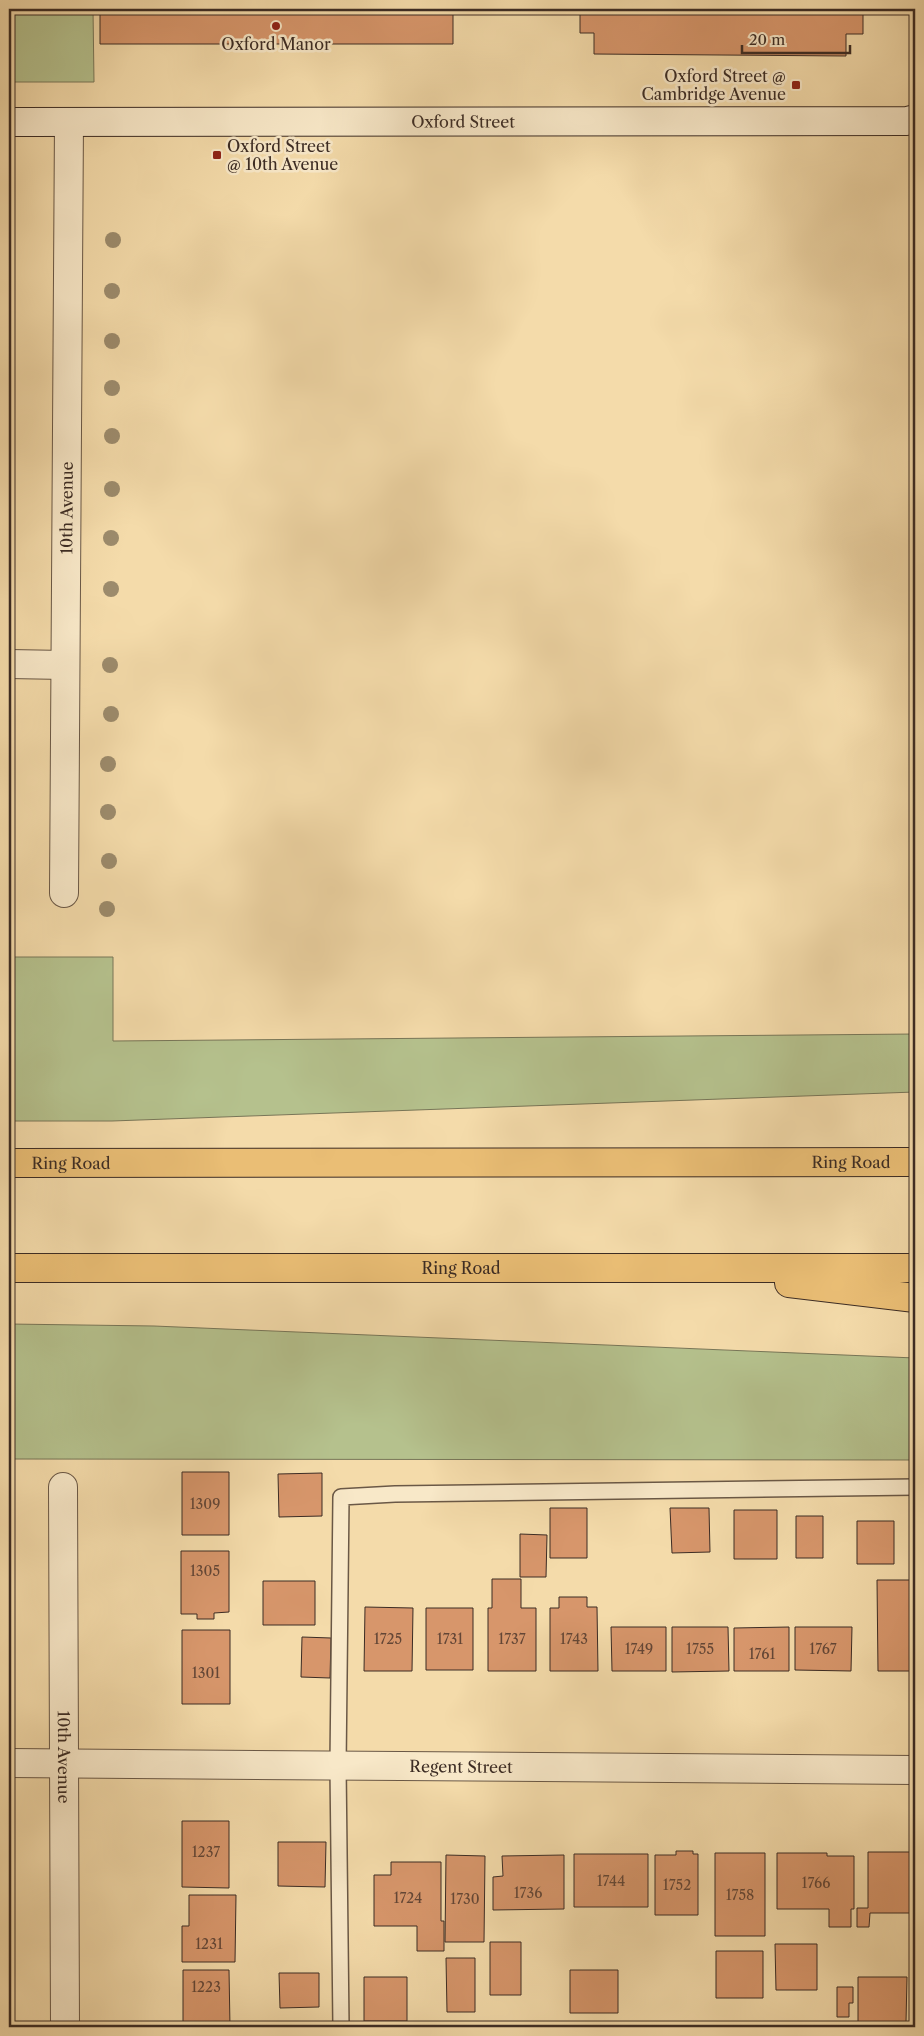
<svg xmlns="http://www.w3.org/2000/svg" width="924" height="2036" font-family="'Libre Caslon Text',serif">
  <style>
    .green { fill: #b5c18d; stroke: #787658 }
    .building { fill: #d7966b; stroke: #3c2c24 }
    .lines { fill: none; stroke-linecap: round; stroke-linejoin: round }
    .lane-casing { stroke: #6a5846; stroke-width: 18 }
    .street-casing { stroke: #6a5846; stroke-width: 30 }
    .secondary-casing { stroke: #3c2c24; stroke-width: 30 }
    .highway-casing { stroke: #3c2c24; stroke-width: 30 }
    .lane { stroke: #f8e8c8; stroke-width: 15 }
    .street { stroke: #f8e8c8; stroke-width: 28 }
    .secondary { stroke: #f8e8c8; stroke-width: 28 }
    .highway { stroke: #eabe75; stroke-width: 28 }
    .tree { fill: #9c8b6c }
    .poi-dot { fill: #8f2418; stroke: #f8e8c8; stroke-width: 2 }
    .labels { text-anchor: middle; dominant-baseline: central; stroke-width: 5; stroke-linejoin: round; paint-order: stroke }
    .number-label { font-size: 14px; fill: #634636 }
    .poi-label { font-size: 16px; fill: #3c2c24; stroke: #f8e8c8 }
    .street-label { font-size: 16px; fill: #3c2c24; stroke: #f8e8c8 }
  </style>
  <rect width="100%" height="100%" fill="#f4dbaa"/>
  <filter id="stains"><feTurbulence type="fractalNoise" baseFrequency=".004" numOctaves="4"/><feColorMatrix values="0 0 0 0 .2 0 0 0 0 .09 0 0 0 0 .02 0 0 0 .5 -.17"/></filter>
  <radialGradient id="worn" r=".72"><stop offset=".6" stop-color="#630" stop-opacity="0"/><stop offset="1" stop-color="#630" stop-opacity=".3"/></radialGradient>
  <path class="green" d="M9,9H93L94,82H9Z
    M9,957H113V1041L915,1034V1092L112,1121H9Z
    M9,1324L154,1326L915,1358V1460L9,1459Z"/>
  <path class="building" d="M100,9H453V44H100Z
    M580,9H863V34H846V56L594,54V33H580Z
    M182,1472H229V1535H182Z
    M322,1473V1516L279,1517L278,1474Z
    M550,1508H587V1558H550Z
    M670,1508H709L710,1552L672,1553Z
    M734,1510H777V1559H734Z
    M796,1516H823V1558H796Z
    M857,1521H894V1564H857Z
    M520,1534L547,1535L546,1577H520Z
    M181,1551H229V1612L214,1613V1619H197V1614H181Z
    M492,1579H521V1608H536V1671H488V1608H492Z
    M877,1580H915V1671H878Z
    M263,1581H315V1625H263Z
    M559,1597H587V1607H597L598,1671H550V1608H559Z
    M365,1607L413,1608L412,1671H364Z
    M426,1608H473V1670H426Z
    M611,1627H666V1671H612Z
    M672,1627H728L729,1671L672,1672Z
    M789,1627V1671H734V1628Z
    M795,1627H852L851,1671L795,1670Z
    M182,1630H230V1704H182Z
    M302,1637L331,1638L330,1678L301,1677Z
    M182,1821H229V1888L182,1887Z
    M278,1842H326L325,1887L278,1886Z
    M676,1851H693V1854H698V1915H655V1855H676Z
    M868,1852H915V1913H870L869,1927H857V1908H868Z
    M715,1853H765V1936H715Z
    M777,1853H827V1856H854V1909H851V1927H829V1909H777Z
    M574,1854H648V1907H574Z
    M446,1855L485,1856L484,1942H445Z
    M564,1855V1909L493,1910V1877L503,1876L502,1856Z
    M391,1862H441V1921H444V1951H417V1926H374V1875H391Z
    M189,1895H236L235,1962H182V1926H189Z
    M490,1942H521V1995H490Z
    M775,1944H817V1990H776Z
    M716,1951H763V1998H716Z
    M446,1958H475V2012H447Z
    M183,1970H229L230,2027H183Z
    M570,1970H618V2013H570Z
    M279,1973H319V2007L280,2008Z
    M364,1977H407V2021H364Z
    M858,1977H907L906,2022H858Z
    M837,1987H853V2003H849V2017H837Z"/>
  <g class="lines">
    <g class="lane-casing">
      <path id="lane" d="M341,2027L338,1766L341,1497L395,1494L915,1487"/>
    </g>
    <g class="street-casing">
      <g id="street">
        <path d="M9,664L65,665"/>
        <path id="s1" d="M64,893L69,122"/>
        <path id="s2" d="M63,1487L65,2027"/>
        <path id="s3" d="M9,1763L915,1770"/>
      </g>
    </g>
    <g class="secondary-casing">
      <g id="secondary">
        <path id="s4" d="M9,122L907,121L915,119"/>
      </g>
    </g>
    <g class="highway-casing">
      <g id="highway">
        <path id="s5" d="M9,1163L915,1162"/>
        <path id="s6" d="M9,1268H915"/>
        <path d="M789,1283L915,1298"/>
      </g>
    </g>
    <use href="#lane" class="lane"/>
    <use href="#street" class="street"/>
    <use href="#secondary" class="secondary"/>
    <use href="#highway" class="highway"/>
  </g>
  <g class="tree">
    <circle cx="113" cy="240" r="8"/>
    <circle cx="112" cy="291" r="8"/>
    <circle cx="112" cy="341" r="8"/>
    <circle cx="112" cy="388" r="8"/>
    <circle cx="112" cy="436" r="8"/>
    <circle cx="112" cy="489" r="8"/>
    <circle cx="111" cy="538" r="8"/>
    <circle cx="111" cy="589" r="8"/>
    <circle cx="110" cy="665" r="8"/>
    <circle cx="111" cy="714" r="8"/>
    <circle cx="108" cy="764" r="8"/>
    <circle cx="108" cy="812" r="8"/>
    <circle cx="109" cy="861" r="8"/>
    <circle cx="107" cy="909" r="8"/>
  </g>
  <g class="poi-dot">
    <circle cx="276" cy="26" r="5"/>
    <rect x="791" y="80" width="10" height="10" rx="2.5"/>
    <rect x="212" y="150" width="10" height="10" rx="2.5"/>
  </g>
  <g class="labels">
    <g class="number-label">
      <text x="205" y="1504">1309</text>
      <text x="205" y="1571">1305</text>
      <text x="388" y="1639">1725</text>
      <text x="450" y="1639">1731</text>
      <text x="512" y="1639">1737</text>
      <text x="574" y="1639">1743</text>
      <text x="639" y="1649">1749</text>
      <text x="700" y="1649">1755</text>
      <text x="823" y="1649">1767</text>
      <text x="762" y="1654">1761</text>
      <text x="206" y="1673">1301</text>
      <text x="206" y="1852">1237</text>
      <text x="611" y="1881">1744</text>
      <text x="816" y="1883">1766</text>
      <text x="677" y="1885">1752</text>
      <text x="528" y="1893">1736</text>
      <text x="740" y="1895">1758</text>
      <text x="408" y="1898">1724</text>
      <text x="465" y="1899">1730</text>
      <text x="209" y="1944">1231</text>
      <text x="206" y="1987">1223</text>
    </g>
    <g class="poi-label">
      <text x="276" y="44">Oxford Manor</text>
      <text x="786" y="76" text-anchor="end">Oxford Street @<tspan x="786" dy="18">Cambridge Avenue</tspan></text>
      <text x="227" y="146" text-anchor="start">Oxford Street<tspan x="227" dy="18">@ 10th Avenue</tspan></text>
    </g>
    <g class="street-label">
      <text stroke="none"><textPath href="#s4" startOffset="454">Oxford Street</textPath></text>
      <text stroke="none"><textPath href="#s1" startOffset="385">10th Avenue</textPath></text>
      <text stroke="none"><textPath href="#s5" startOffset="842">Ring Road</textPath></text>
      <text stroke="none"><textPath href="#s5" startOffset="62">Ring Road</textPath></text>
      <text stroke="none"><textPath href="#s6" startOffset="452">Ring Road</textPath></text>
      <text stroke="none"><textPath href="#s2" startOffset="270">10th Avenue</textPath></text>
      <text stroke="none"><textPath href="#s3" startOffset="452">Regent Street</textPath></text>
    </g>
  </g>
  <rect width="924" height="2036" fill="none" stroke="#f4dbaa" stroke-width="30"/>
  <rect x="10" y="10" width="904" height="2016" fill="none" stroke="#3c2c24" stroke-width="2.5"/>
  <rect x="15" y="15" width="894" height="2006" fill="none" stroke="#3c2c24"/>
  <path d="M742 45v8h108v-8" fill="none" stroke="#3c2c24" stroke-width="2.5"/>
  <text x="749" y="45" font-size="15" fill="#3c2c24" stroke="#f8e8c8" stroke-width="4" paint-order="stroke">20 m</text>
  <rect width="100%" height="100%" filter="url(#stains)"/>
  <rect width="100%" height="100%" fill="url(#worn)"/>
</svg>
